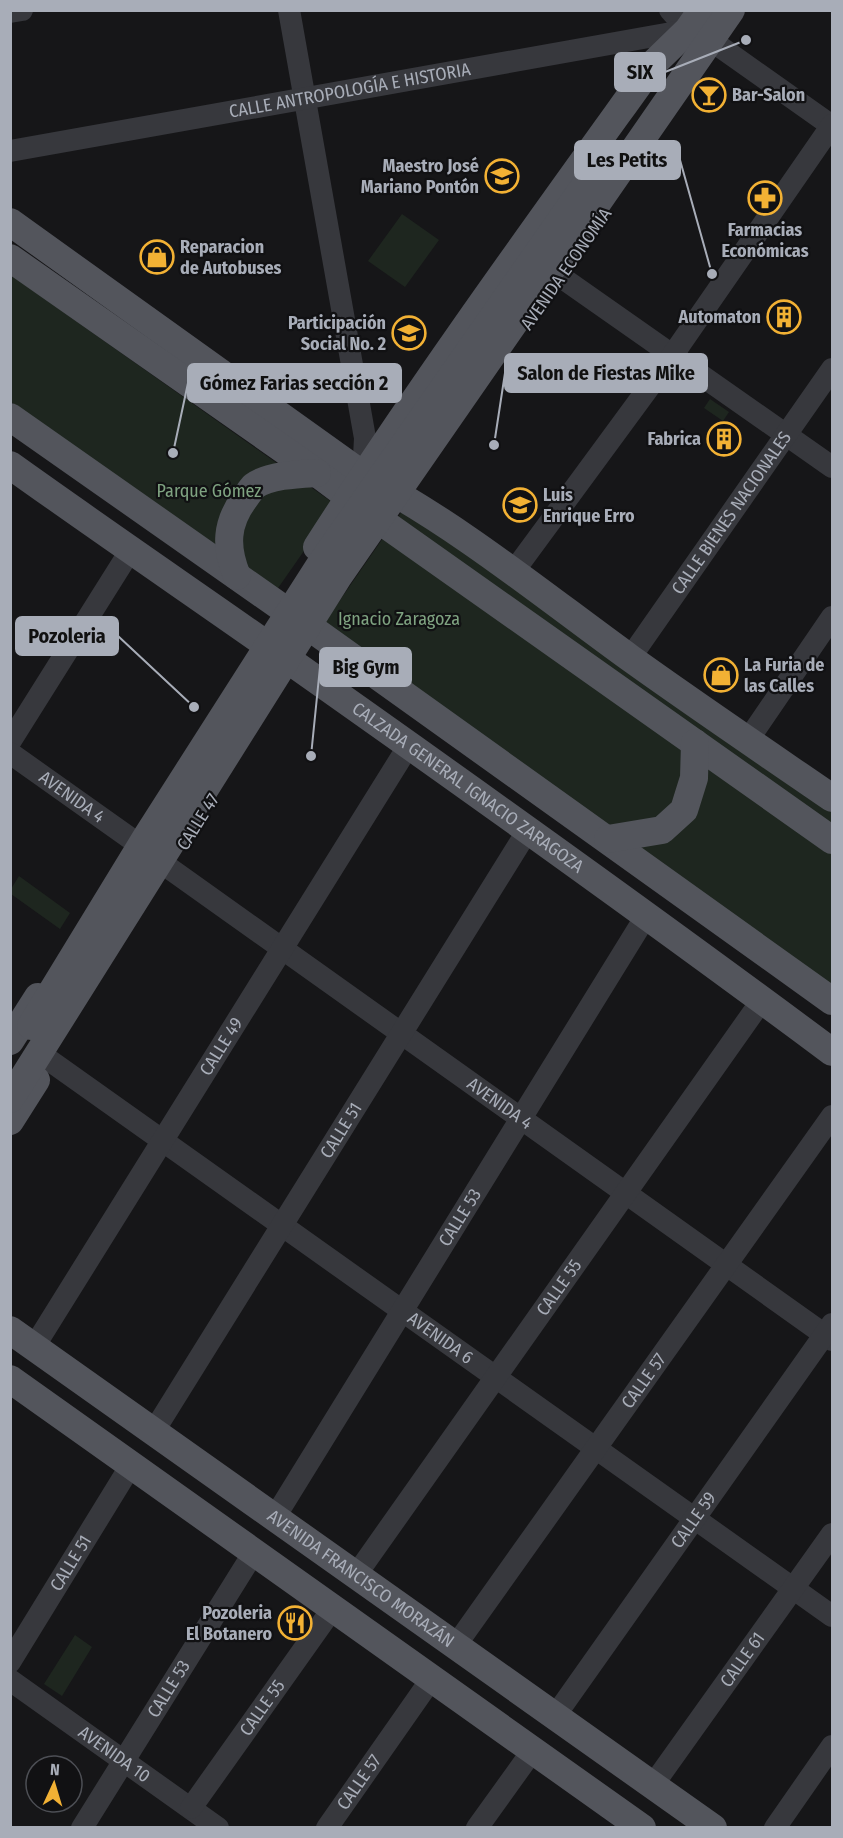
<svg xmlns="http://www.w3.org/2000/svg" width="843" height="1838" font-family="'Fira Sans Condensed',sans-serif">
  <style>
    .green { fill: #1e261f }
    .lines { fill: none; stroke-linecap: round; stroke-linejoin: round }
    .minor { stroke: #37383d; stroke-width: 22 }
    .major { stroke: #53555c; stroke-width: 28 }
    .major-bridge { stroke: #53555c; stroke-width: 28 }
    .labels { text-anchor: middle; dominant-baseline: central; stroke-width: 4.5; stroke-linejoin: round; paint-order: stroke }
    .street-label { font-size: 18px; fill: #a8adb8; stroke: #111113 }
    .poi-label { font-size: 18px; font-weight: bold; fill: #a8adb8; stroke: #111113; text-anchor: end }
    .park-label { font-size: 18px; fill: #7fa381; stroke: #111113 }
    .leader { fill: none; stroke: #a8adb8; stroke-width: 2 }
    .callout-dot { fill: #a8adb8; stroke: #111113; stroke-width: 2 }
    .callout { fill: #a8adb8; stroke: #a8adb8; stroke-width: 2 }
    .callout-label { font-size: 20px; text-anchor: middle; font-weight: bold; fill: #111 }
  </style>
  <rect width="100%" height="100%" fill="#161618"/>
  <path class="green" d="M402,214L439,240L405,287L368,261Z
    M11,275L336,505L276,591L11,402Z
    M710,399L729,412L723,421L704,408Z
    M402,511L408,513L832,812V829L397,519Z
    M383,538L832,854V987L318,632Z
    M19,876L70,913L60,929L11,894V889Z
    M75,1635L92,1647L62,1696L44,1684Z"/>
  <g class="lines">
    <g class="minor">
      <path d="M289,10L365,438L363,475"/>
      <path d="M670,10L688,30L719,46L832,126"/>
      <path d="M10,12L22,10"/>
      <path id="s1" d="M10,151L688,30"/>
      <path d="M561,277L832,467"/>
      <path d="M514,571L672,356L832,125"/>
      <path id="s2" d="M630,658L832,369"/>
      <path d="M748,740L832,617"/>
      <path d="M10,742L130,551"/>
      <path id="s3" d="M10,753L134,841"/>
      <path id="s4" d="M169,868L832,1340"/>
      <path id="s5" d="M49,1060L832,1616"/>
      <path id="s6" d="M34,1347L409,745"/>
      <path id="s7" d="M154,1431L528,830"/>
      <path id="s8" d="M275,1517L646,916"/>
      <path id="s9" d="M356,1575L762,1000"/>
      <path id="s10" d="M456,1645L832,1116"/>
      <path id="s11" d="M10,1662L131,1465"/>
      <path id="s12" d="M10,1680L218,1828"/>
      <path id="s13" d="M555,1716L832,1324"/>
      <path id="s14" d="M653,1785L832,1534"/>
      <path id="s15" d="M191,1808L333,1608"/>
      <path id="s16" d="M82,1828L254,1552"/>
      <path id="s17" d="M327,1828L432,1678"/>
      <path d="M477,1828L533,1750"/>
      <path d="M775,1828L832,1746"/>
    </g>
    <g class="major">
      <path d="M10,222L363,475C459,526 543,595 630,658C697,706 765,752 832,798"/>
      <path d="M10,258L317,473L385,524L832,840"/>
      <path d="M10,417L315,631L832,1001"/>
      <path id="s18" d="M10,465C105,533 202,599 297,666C477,793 656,921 832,1052"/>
      <path d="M317,547C423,382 539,223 654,63L688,30L702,10"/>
      <path d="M237,576C225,547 226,523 245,498C248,494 251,489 254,486C269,475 299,474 317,473"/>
      <path d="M608,839L662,830L684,810L694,778L695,743"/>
      <path d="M10,1041L38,997"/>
      <path d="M10,1121L36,1080"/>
      <path id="s19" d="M10,1330L713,1828"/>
      <path d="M10,1379L642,1828"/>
    </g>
    <path class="major-bridge" d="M31,1026L147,836L320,565L605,157
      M10,1099L338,577L731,10"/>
  </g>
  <defs>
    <g id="bar-ring" transform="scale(1.725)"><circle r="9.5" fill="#111113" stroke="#f2b134" stroke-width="1.5"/><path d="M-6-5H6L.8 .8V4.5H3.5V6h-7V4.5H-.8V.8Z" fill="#f2b134"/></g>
    <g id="school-ring" transform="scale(1.725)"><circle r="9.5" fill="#111113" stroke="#f2b134" stroke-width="1.5"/><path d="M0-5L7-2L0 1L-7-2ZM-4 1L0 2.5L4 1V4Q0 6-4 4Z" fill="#f2b134"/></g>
    <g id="pharmacy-ring" transform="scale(1.725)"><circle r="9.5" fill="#111113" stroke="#f2b134" stroke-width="1.5"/><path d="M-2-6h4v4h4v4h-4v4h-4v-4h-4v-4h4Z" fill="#f2b134"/></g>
    <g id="shop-ring" transform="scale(1.725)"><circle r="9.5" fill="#111113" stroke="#f2b134" stroke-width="1.5"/><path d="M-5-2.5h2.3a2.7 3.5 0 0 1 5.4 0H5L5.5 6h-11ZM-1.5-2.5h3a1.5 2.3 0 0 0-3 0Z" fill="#f2b134"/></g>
    <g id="building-ring" transform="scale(1.725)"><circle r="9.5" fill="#111113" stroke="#f2b134" stroke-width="1.5"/><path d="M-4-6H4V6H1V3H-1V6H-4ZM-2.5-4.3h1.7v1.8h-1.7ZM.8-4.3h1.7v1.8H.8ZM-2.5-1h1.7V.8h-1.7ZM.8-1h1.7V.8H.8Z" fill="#f2b134"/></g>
    <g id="restaurant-ring" transform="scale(1.725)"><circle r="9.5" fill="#111113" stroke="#f2b134" stroke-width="1.5"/><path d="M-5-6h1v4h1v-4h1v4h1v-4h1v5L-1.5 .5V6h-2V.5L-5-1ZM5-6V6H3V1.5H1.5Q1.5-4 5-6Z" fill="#f2b134"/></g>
  </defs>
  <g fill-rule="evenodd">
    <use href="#bar-ring" x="709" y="95"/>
    <use href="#school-ring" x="502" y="176"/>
    <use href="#pharmacy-ring" x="765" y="198"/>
    <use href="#shop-ring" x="157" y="257"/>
    <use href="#building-ring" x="784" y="317"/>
    <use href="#school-ring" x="409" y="333"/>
    <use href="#building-ring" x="724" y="439"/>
    <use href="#school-ring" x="520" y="505"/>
    <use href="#shop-ring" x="721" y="675"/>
    <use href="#restaurant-ring" x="295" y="1623"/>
  </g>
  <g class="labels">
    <g class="street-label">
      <text stroke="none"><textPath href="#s1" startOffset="345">CALLE ANTROPOLOGÍA E HISTORIA</textPath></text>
      <text transform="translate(566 269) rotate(-55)">AVENIDA ECONOMÍA</text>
      <text stroke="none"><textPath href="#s2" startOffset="177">CALLE BIENES NACIONALES</textPath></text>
      <text stroke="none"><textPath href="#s18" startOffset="560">CALZADA GENERAL IGNACIO ZARAGOZA</textPath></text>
      <text stroke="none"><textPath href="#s3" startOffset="76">AVENIDA 4</textPath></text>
      <text transform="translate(198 822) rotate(-58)">CALLE 47</text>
      <text stroke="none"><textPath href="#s6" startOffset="354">CALLE 49</textPath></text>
      <text stroke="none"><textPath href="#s4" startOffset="406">AVENIDA 4</textPath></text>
      <text stroke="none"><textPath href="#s7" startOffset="354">CALLE 51</textPath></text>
      <text stroke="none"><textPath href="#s8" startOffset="352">CALLE 53</textPath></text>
      <text stroke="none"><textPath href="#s9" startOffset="352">CALLE 55</textPath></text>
      <text stroke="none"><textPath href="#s5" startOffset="480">AVENIDA 6</textPath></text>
      <text stroke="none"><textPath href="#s10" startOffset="324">CALLE 57</textPath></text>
      <text stroke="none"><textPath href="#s13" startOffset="240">CALLE 59</textPath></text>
      <text stroke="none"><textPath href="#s11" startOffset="116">CALLE 51</textPath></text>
      <text stroke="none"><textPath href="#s19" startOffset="430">AVENIDA FRANCISCO MORAZÁN</textPath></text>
      <text stroke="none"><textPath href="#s14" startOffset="154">CALLE 61</textPath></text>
      <text stroke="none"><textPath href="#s16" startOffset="164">CALLE 53</textPath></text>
      <text stroke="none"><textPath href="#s15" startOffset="123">CALLE 55</textPath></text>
      <text stroke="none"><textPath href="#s12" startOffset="128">AVENIDA 10</textPath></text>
      <text stroke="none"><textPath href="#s17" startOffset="56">CALLE 57</textPath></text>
    </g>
    <g class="poi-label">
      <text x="732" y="95" text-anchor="start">Bar-Salon</text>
      <text x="479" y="166">Maestro José<tspan x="479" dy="21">Mariano Pontón</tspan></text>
      <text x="765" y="230" text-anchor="middle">Farmacias<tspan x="765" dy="21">Económicas</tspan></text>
      <text x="180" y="247" text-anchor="start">Reparacion<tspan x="180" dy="21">de Autobuses</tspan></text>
      <text x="761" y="317">Automaton</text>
      <text x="386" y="323">Participación<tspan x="386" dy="21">Social No. 2</tspan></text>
      <text x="701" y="439">Fabrica</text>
      <text x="543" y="495" text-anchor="start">Luis<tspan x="543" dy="21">Enrique Erro</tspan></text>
      <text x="744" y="665" text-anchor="start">La Furia de<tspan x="744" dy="21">las Calles</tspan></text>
      <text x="272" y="1613">Pozoleria<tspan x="272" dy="21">El Botanero</tspan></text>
    </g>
    <g class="park-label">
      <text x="209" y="491">Parque Gómez</text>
      <text x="399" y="619">Ignacio Zaragoza</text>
    </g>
  </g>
  <path class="leader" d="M746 40L665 72M712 274L680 160M494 445L505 373M173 453L188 383M194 707L118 636M311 756L320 667"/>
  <g class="callout-dot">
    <circle cx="746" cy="40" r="6"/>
    <circle cx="712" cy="274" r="6"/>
    <circle cx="494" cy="445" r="6"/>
    <circle cx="173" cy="453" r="6"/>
    <circle cx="194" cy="707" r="6"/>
    <circle cx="311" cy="756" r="6"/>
  </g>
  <g class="callout">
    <rect x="615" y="53" width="50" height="38" rx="6"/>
    <rect x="575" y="141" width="105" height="38" rx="6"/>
    <rect x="505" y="354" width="202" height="38" rx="6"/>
    <rect x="188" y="364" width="213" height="38" rx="6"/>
    <rect x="16" y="617" width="102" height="38" rx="6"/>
    <rect x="320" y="648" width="91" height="38" rx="6"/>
  </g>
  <g class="callout-label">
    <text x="640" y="79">SIX</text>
    <text x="627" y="167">Les Petits</text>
    <text x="606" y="380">Salon de Fiestas Mike</text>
    <text x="294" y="390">Gómez Farias sección 2</text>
    <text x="67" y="643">Pozoleria</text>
    <text x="366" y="674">Big Gym</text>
  </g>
  <rect width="843" height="1838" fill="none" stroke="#a8adb8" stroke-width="24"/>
  <g transform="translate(54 1784) rotate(4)"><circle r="28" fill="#111113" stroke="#4d4f55" stroke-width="1.5"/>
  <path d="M0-4.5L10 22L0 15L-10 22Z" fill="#f2b134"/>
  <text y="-9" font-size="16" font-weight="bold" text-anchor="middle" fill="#a8adb8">N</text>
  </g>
</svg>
